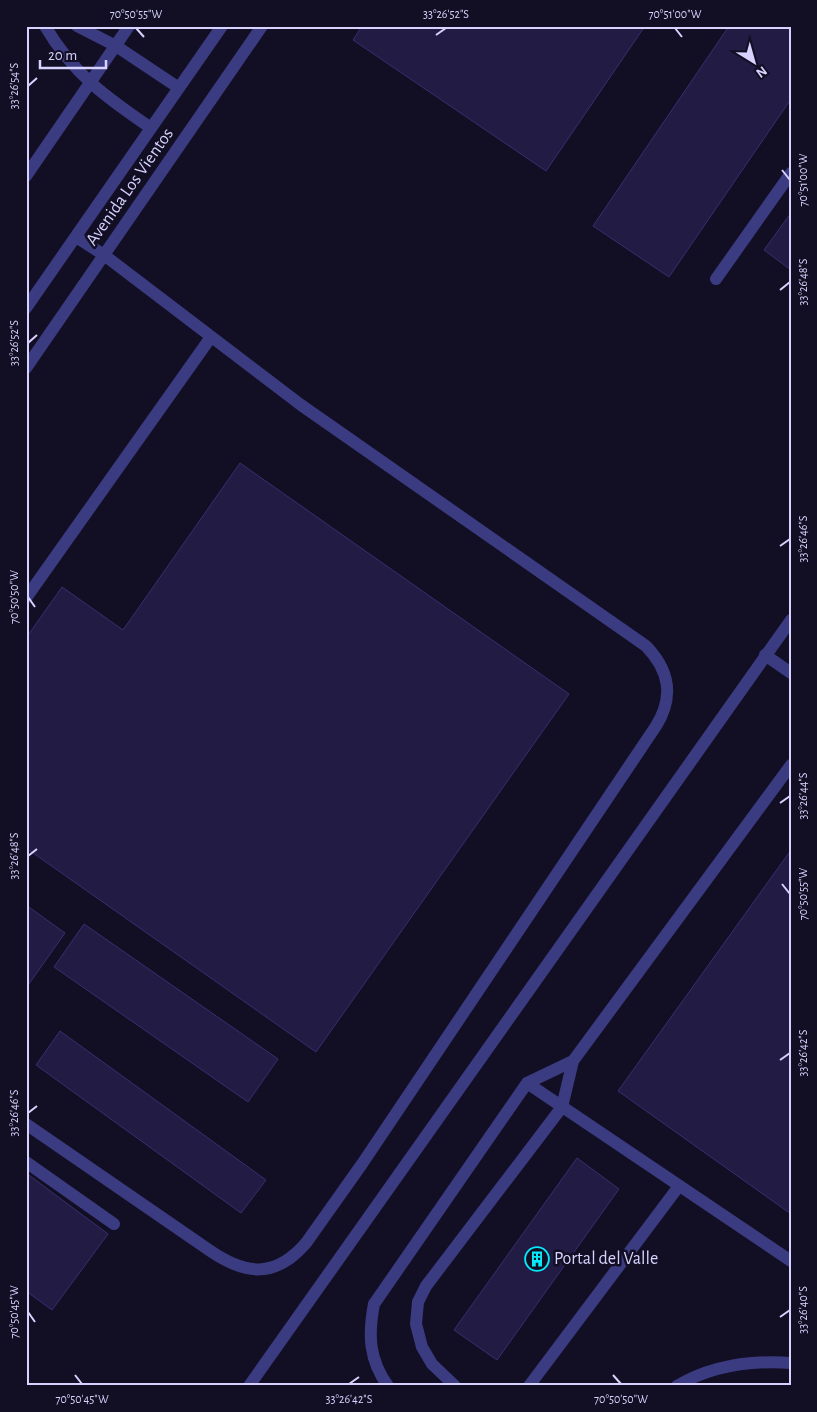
<svg xmlns="http://www.w3.org/2000/svg" width="817" height="1412" font-family="'Alegreya Sans',sans-serif">
  <style>
    .building { fill: #221c45; stroke: #392e70 }
    .lines { fill: none; stroke-linecap: round; stroke-linejoin: round }
    .minor { stroke: #3b3b82; stroke-width: 12 }
    .ticks { fill: none; stroke: #d7d3fe; stroke-width: 2 }
    .labels { text-anchor: middle; dominant-baseline: central; stroke-width: 5; stroke-linejoin: round; paint-order: stroke }
    .street-label { font-size: 18px; fill: #d7d3fe; stroke: #120f24 }
    .poi-label { font-size: 18px; fill: #d7d3fe; stroke: #120f24; text-anchor: start }
    .neatline { fill: none; stroke: #d7d3fe; stroke-width: 2 }
    .ticks-label { font-size: 12px; text-anchor: middle; fill: #d7d3fe }
  </style>
  <rect width="100%" height="100%" fill="#120f24"/>
  <path class="building" d="M362,26H645L546,171L353,40Z
    M729,26H791V99L669,277L593,226Z
    M791,213V270L764,250Z
    M240,463L569,694L316,1052L26,848V638L62,587L123,630Z
    M791,850V1214L618,1091Z
    M26,905L65,933L26,988Z
    M84,924L278,1059L248,1102L54,967Z
    M60,1031L266,1180L241,1213L36,1065Z
    M577,1158L619,1189L497,1360L454,1330Z
    M26,1173L108,1234L52,1310L26,1291Z"/>
  <g class="lines">
    <path class="minor" d="M45,26C73,74 107,98 151,128
      M77,26L116,46L179,88
      M26,176L129,26
      M716,279L791,173
      M26,308L222,26
      M26,368L262,26
      M26,598L211,337
      M765,655L791,673
      M527,1083L791,1261
      M26,1124L209,1250C245,1275 275,1279 306,1243L362,1164L656,726C674,697 670,671 646,646L301,405L104,255L76,237
      M26,1162L114,1224
      M249,1386L791,620
      M388,1386C369,1360 368,1335 374,1304L527,1083L573,1061
      M455,1386L432,1364L422,1347L416,1324L418,1302L426,1286L562,1107L573,1061L791,765
      M529,1386L679,1186
      M677,1386C711,1366 751,1360 791,1363"/>
  </g>
  <path class="ticks" d="M136,28L144,37M675,28L682,37M436,35L446,28M28,86L37,78M782,170L790,180M780,290L790,282M28,343L37,335M780,546L790,539M28,597L35,607M780,803L790,796M28,856L37,849M782,884L790,894M780,1060L790,1053M28,1113L37,1106M28,1312L35,1322M780,1317L790,1310M75,1375L82,1384M613,1375L621,1384M349,1384L359,1377"/>
  <defs>
    <g id="building-ring" transform="scale(1.25)"><circle r="9.5" fill="#120f24" stroke="#06e9f8" stroke-width="1.5"/><path d="M-4-6H4V6H1V3H-1V6H-4ZM-2.5-4.3h1.7v1.8h-1.7ZM.8-4.3h1.7v1.8H.8ZM-2.5-1h1.7V.8h-1.7ZM.8-1h1.7V.8H.8Z" fill="#06e9f8"/></g>
  </defs>
  <g fill-rule="evenodd">
    <use href="#building-ring" x="537" y="1259"/>
  </g>
  <g class="labels">
    <g class="street-label">
      <text transform="translate(130 187) rotate(-55)">Avenida Los Vientos</text>
    </g>
    <g class="poi-label">
      <text x="554" y="1259">Portal del Valle</text>
    </g>
  </g>
  <rect width="817" height="1412" fill="none" stroke="#120f24" stroke-width="55"/>
  <g transform="translate(754 62) rotate(143)" stroke="#120f24" stroke-width="4" paint-order="stroke">
  <path d="M0-4L9 19L0 12L-9 19Z" fill="#d7d3fe"/>
  <text y="-8" font-size="14" font-weight="bold" text-anchor="middle" fill="#d7d3fe">N</text>
  </g>
  <path d="M40 60v8h66v-8" fill="none" stroke="#d7d3fe" stroke-width="2.5"/>
  <text x="48" y="60" font-size="15" fill="#d7d3fe" stroke="#120f24" stroke-width="4" paint-order="stroke">20 m</text>
  <rect x="28" y="28" width="762" height="1356" class="neatline"/>
  <g class="ticks-label">
    <text x="136" y="18">70°50'55"W</text>
    <text x="446" y="18">33°26'52"S</text>
    <text x="675" y="18">70°51'00"W</text>
    <text transform="translate(14 86) rotate(-90)" y="4">33°26'54"S</text>
    <text transform="translate(803 180) rotate(-90)" y="4">70°51'00"W</text>
    <text transform="translate(803 282) rotate(-90)" y="4">33°26'48"S</text>
    <text transform="translate(14 343) rotate(-90)" y="4">33°26'52"S</text>
    <text transform="translate(803 539) rotate(-90)" y="4">33°26'46"S</text>
    <text transform="translate(14 597) rotate(-90)" y="4">70°50'50"W</text>
    <text transform="translate(803 796) rotate(-90)" y="4">33°26'44"S</text>
    <text transform="translate(14 856) rotate(-90)" y="4">33°26'48"S</text>
    <text transform="translate(803 894) rotate(-90)" y="4">70°50'55"W</text>
    <text transform="translate(803 1053) rotate(-90)" y="4">33°26'42"S</text>
    <text transform="translate(14 1113) rotate(-90)" y="4">33°26'46"S</text>
    <text transform="translate(803 1310) rotate(-90)" y="4">33°26'40"S</text>
    <text transform="translate(14 1312) rotate(-90)" y="4">70°50'45"W</text>
    <text x="82" y="1403">70°50'45"W</text>
    <text x="349" y="1403">33°26'42"S</text>
    <text x="621" y="1403">70°50'50"W</text>
  </g>
</svg>
